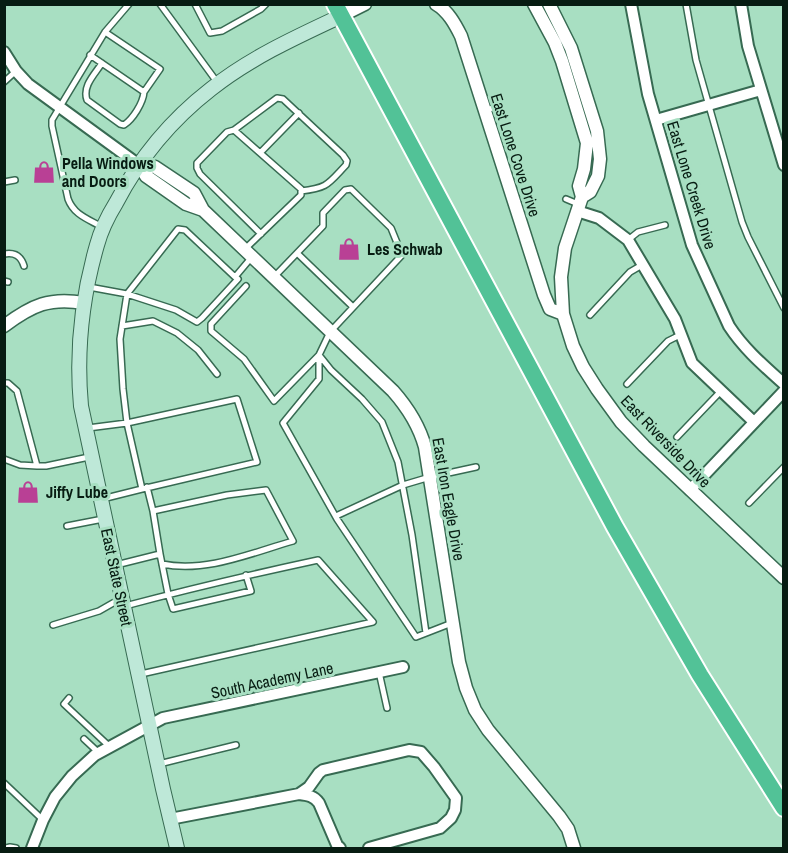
<svg xmlns="http://www.w3.org/2000/svg" width="788" height="853" font-family="'Archivo Narrow',sans-serif">
  <style>
    .lines { fill: none; stroke-linecap: round; stroke-linejoin: round }
    .service-casing { stroke: #376a52; stroke-width: 8 }
    .minor-casing { stroke: #376a52; stroke-width: 14 }
    .tertiary-casing { stroke: #376a52; stroke-width: 15 }
    .secondary-casing { stroke: #376a52; stroke-width: 16 }
    .trunk-casing { stroke: #fff; stroke-width: 20 }
    .service { stroke: #fff; stroke-width: 5 }
    .minor { stroke: #fff; stroke-width: 10 }
    .tertiary { stroke: #fff; stroke-width: 12 }
    .secondary { stroke: #bee8d8; stroke-width: 14 }
    .trunk { stroke: #52c297; stroke-width: 16 }
    .labels { text-anchor: middle; dominant-baseline: central; stroke-width: 6; stroke-linejoin: round; paint-order: stroke }
    .street-label { font-size: 16px; fill: #071c12; stroke: #a8dfc2 }
    .poi-label { font-size: 16px; font-weight: bold; fill: #071c12; stroke: #a8dfc2; text-anchor: start }
  </style>
  <rect width="100%" height="100%" fill="#a8dfc2"/>
  <g class="lines">
    <g class="service-casing">
      <path id="service" d="M160,4L217,82
        M195,4L210,33L222,31L261,9L266,4
        M686,4L696,60L742,222L748,237L784,308
        M90,55L144,92L160,69L105,32
        M102,63C95,74 82,86 87,100L120,124L124,125C133,119 143,103 144,92
        M4,82L16,71
        M485,111L497,106
        M234,130L301,189V195L245,249
        M260,153L299,113
        M4,182L15,180
        M566,199L578,204
        M102,227C88,219 74,215 68,199L52,126V120L105,32L129,4
        M261,234L200,174L197,168V163L227,132L234,130L277,98L283,99L343,155L347,161L346,165C328,184 328,188 301,191
        M628,240L638,232L665,225
        M297,253L353,307
        M4,254C15,252 21,256 24,266
        M274,277L323,226V213L345,190L351,189L391,228L402,255L330,332L319,355V379L283,423L337,519L416,637L452,623
        M4,281L8,282
        M246,286L211,324V331L244,359L274,401L319,355L331,370L362,399L382,422L398,462L412,535L426,633
        M89,287L127,294L178,229L185,230L235,277L251,258
        M590,315L630,272L642,265
        M122,326L153,321L177,333L198,350L217,374
        M4,383H8L17,391L37,466H46L89,457
        M627,384L668,341L680,335
        M237,399L257,462L142,489L127,423Z
        M88,428L127,423L123,389L120,339L127,294L176,310L197,322L202,318L238,279L235,277
        M677,437L721,391
        M4,459L20,465L37,466
        M147,487L153,511
        M102,499L142,489
        M749,503L784,467
        M336,516L403,485L430,477L476,467
        M67,526L103,519
        M160,554L168,594L173,609L251,591L246,575
        M116,565L160,554L153,511L227,495L266,490L293,541C251,553 206,573 162,564
        M125,606C189,589 253,574 318,560L373,622L141,674
        M53,625L99,611L120,599
        M379,672L387,708
        M69,698L64,704L110,747
        M84,739L99,753
        M159,764L236,745
        M4,783L43,820
        M6,848L10,847L16,848"/>
    </g>
    <g class="minor-casing">
      <path id="minor" d="M631,4L648,94L692,245L729,326C744,349 764,366 784,384
        M741,4L748,46L784,165
        M4,52L16,71L28,84L139,165
        M656,120L761,90
        M577,211L599,218L628,240L675,319L692,363L754,422
        M690,490L784,391
        M170,819L299,794
        M32,848L43,820L55,797L72,776L95,755L163,718L403,667
        M340,848L337,845L319,803C314,796 308,795 299,794L309,787L319,773L323,770L409,750L421,752L434,767L456,798L455,810L451,818L440,828L369,848"/>
    </g>
    <g class="tertiary-casing">
      <path id="tertiary" d="M436,4C448,11 455,24 461,36L544,295L550,309L563,314
        M534,4L555,43L562,61L587,143L584,169L579,186L582,197L565,248L561,277L563,314L573,346L583,367L597,389L621,422L644,446L784,578
        M549,4L571,48L597,131L600,159L598,176L590,192L582,197
        M341,16L365,4
        M139,165L155,167L194,193L203,210L186,204L146,176Z
        M203,210L393,391C408,408 419,425 425,447L459,662L466,688L475,710L488,730L559,816L568,829L574,848
        M4,326C32,305 50,297 84,303"/>
    </g>
    <g class="secondary-casing">
      <path id="secondary" d="M177,848L163,789L81,406C76,352 82,297 97,245C101,230 108,216 116,203C139,159 171,120 211,89C250,58 296,37 341,16"/>
    </g>
    <g class="trunk-casing">
      <path id="trunk" d="M335,4L615,527L700,675L784,808"/>
    </g>
    <use href="#service" class="service"/>
    <use href="#minor" class="minor"/>
    <use href="#tertiary" class="tertiary"/>
    <use href="#secondary" class="secondary"/>
    <use href="#trunk" class="trunk"/>
  </g>
  <defs>
    <g id="shop-bare" transform="scale(1.8)"><path d="M-5-2.5h2.3a2.7 3.5 0 0 1 5.4 0H5L5.5 6h-11ZM-1.5-2.5h3a1.5 2.3 0 0 0-3 0Z" fill="#b94095" stroke="#a8dfc2" stroke-width="2.5" paint-order="stroke"/></g>
  </defs>
  <g fill-rule="evenodd">
    <use href="#shop-bare" x="44" y="172"/>
    <use href="#shop-bare" x="349" y="249"/>
    <use href="#shop-bare" x="28" y="492"/>
  </g>
  <g class="labels">
    <g class="street-label">
      <text transform="translate(516 155) rotate(72)">East Lone Cove Drive</text>
      <text transform="translate(692 185) rotate(73)">East Lone Creek Drive</text>
      <text transform="translate(666 441) rotate(46)">East Riverside Drive</text>
      <text transform="translate(449 499) rotate(80)">East Iron Eagle Drive</text>
      <text transform="translate(117 577) rotate(78)">East State Street</text>
      <text transform="translate(272 680) rotate(-12)">South Academy Lane</text>
    </g>
    <g class="poi-label">
      <text x="62" y="163">Pella Windows<tspan x="62" dy="18">and Doors</tspan></text>
      <text x="367" y="249">Les Schwab</text>
      <text x="46" y="492">Jiffy Lube</text>
    </g>
  </g>
  <rect width="788" height="853" fill="none" stroke="#071c12" stroke-width="12"/>
</svg>
